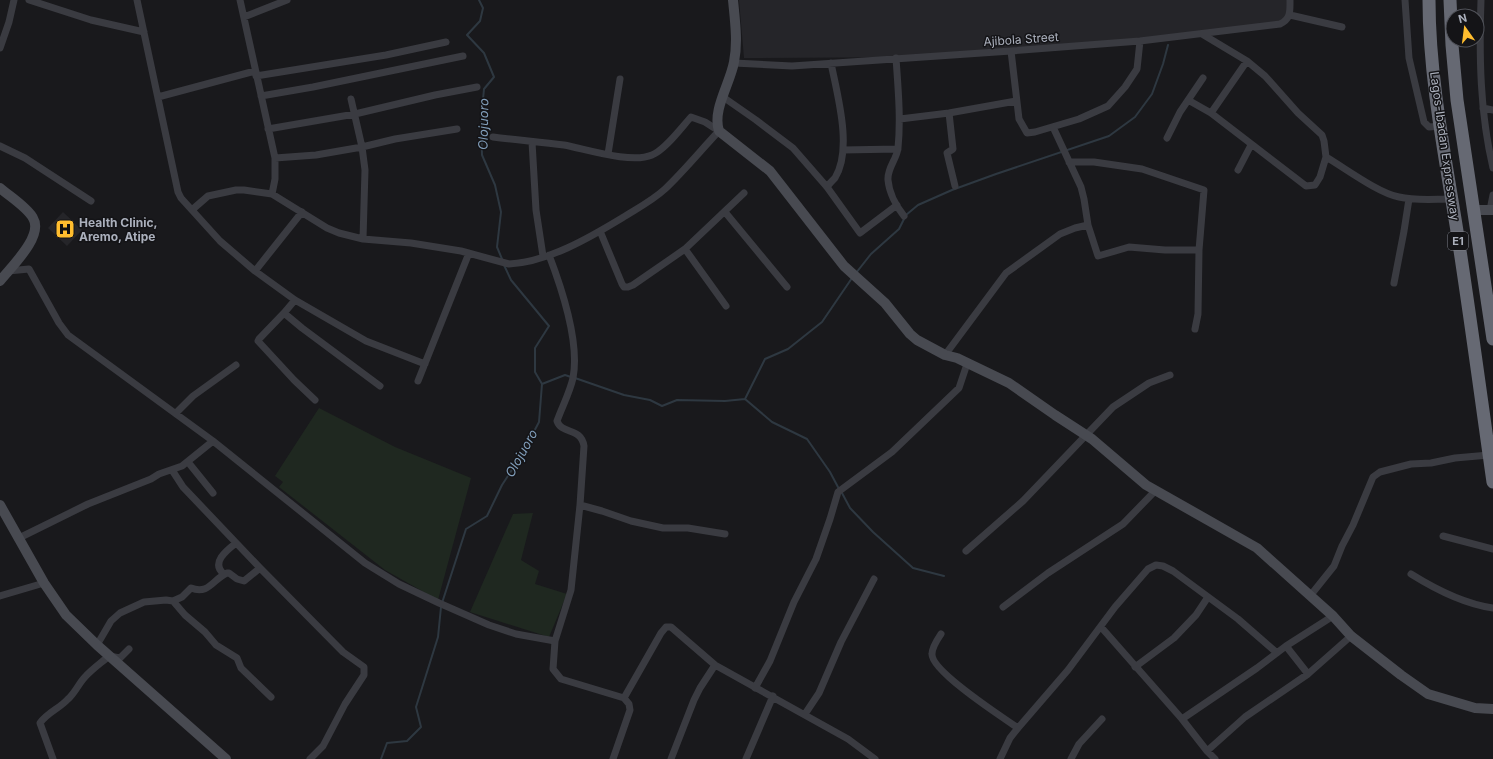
<svg xmlns="http://www.w3.org/2000/svg" width="1493" height="759" font-family="Inter,sans-serif">
  <style>
    .built { fill: #252529 }
    .green { fill: #1f2820 }
    .lines { fill: none; stroke-linecap: round; stroke-linejoin: round }
    .stream { stroke: #2e3841; stroke-width: 2 }
    .street { stroke: #3a3b41; stroke-width: 7 }
    .secondary { stroke: #484a51; stroke-width: 10 }
    .highway { stroke: #666973; stroke-width: 13 }
    .labels { text-anchor: middle; dominant-baseline: central; stroke-width: 3; stroke-linejoin: round; paint-order: stroke }
    .shield { fill: #141417; stroke: #7e818a; stroke-width: 1 }
    .shield-label { font-size: 11px; font-weight: bold; fill: #abb0bc }
    .street-label { font-size: 12px; fill: #abb0bc; stroke: #141417 }
    .poi-label { font-size: 12px; font-weight: bold; fill: #abb0bc; stroke: #141417; text-anchor: start }
    .water-label { font-size: 13px; font-style: italic; fill: #809db9; stroke: #141417 }
  </style>
  <rect width="100%" height="100%" fill="#19191c"/>
  <path class="built" d="M739,0H1289L1286,23L1204,34L922,57L752,58H744Z
    M63,212L82,230L67,246L48,228Z"/>
  <path class="green" d="M319,408L395,447L471,478L438,600L385,570L279,487L283,482L275,476Z
    M533,513L521,560L539,571L535,584L567,594L549,637L470,612L513,514Z"/>
  <g class="lines">
    <path class="stream" d="M479,0L483,8L480,21L467,35L484,53L494,77L484,89L481,120L482,155L495,185L501,212L497,247L502,259
      M856,273L871,254L899,229L906,215L918,205L952,190L996,174L1109,136L1135,117L1152,94L1163,64L1168,45
      M575,378L624,395L650,400L662,406L677,400L725,401L745,399L765,359L788,349L822,322L852,278
      M542,384L565,375L571,377
      M745,399L772,422L807,439L830,472L839,489
      M842,493L850,508L873,532L913,568L944,576
      M442,603L466,529L487,516L502,485L521,456L539,422L542,384L535,372V348L549,326L511,280L504,265
      M381,759L387,743L407,741L421,727L416,707L438,637L441,607"/>
    <path class="street" d="M29,0L91,20L144,32
      M137,0L178,192L181,198L220,241L255,271L295,300L366,341L425,364
      M240,0L275,158V179L272,194
      M1405,0L1409,58L1424,122L1429,127L1441,126
      M1481,0C1479,56 1480,113 1493,168
      M1290,15L1342,27
      M244,17L287,0
      M1202,34L1247,61L1265,76L1298,113L1322,135L1324,141L1326,157C1345,168 1378,193 1399,197C1416,201 1434,199 1451,199
      M0,48L9,22L14,0
      M1011,51L1019,119L1027,133L1035,132L1079,119L1108,106L1125,87L1137,69L1140,41
      M896,58C898,88 901,118 898,148C897,159 887,168 888,180C889,192 896,206 904,216
      M734,63L792,66L1011,51L1140,41L1280,24C1291,19 1290,11 1290,0
      M256,76L386,55L446,42
      M261,96L313,87L463,56
      M158,97L255,71
      M723,97L756,120L793,148L827,187L860,233L897,205
      M351,99L362,147L365,170L363,239
      M1188,100L1211,113L1306,186L1315,185L1320,177L1326,157
      M1483,108L1493,110
      M949,113L953,149L947,153L955,186
      M1211,113L1247,61
      M900,119L949,113L1016,101
      M1053,127L1081,187L1084,199L1088,225L1098,256L1129,247L1165,250H1199
      M268,129L355,114L435,95L477,87
      M1167,138L1180,112L1203,78
      M532,142L536,210L543,256
      M0,146L25,158L91,201
      M843,150L898,149
      M608,154L620,79
      M275,158L316,155L362,147L395,139L457,129
      M1069,162H1094L1142,169L1204,190L1199,250L1198,314L1195,329
      M1238,170L1251,145
      M827,187C829,184 832,181 835,178C853,149 837,94 831,63
      M193,209L208,196L236,190H244L272,194L327,228L339,233L363,239L411,243L461,251L509,264C548,262 589,238 622,218C636,209 652,201 665,189C684,171 701,150 719,131L705,122L691,117C681,128 665,150 652,155C631,164 586,149 564,145C540,142 517,140 493,137
      M1490,210L1493,195
      M725,212L787,287
      M600,231L622,284L624,287H628L633,285L685,249L744,193
      M685,249L726,306
      M549,255C562,289 580,342 573,378C570,392 562,407 557,421C562,435 581,427 584,446L580,505L571,590L555,641L553,669L561,679L624,698L629,704L630,710L613,759
      M8,271L29,269L59,323L68,335L213,441L365,563L399,584L439,603L489,625L516,634L555,641
      M255,271L302,212
      M1394,283L1404,231L1409,199
      M295,300L284,313L302,328L380,386
      M284,313L259,339L258,341L294,380L315,400
      M945,355L1006,273L1060,234L1075,228L1088,225
      M418,381L469,253
      M176,413L193,396L236,365
      M188,462L213,493
      M172,470L183,487L260,568L343,652L364,667V675L345,704L323,746L310,759
      M580,505L602,511L631,521L663,528H688L725,534
      M1443,536L1493,549
      M19,538L88,504L151,479L159,474L182,466L213,441
      M966,551L1023,501L1113,407L1149,383L1170,375
      M224,574C210,563 227,550 236,543
      M1411,574C1435,589 1464,604 1493,608
      M0,596L44,583
      M1310,596L1334,566L1342,546L1353,525L1373,477L1380,472L1411,464L1431,463L1455,458L1489,455
      M173,601L185,615L205,632L216,645L237,658L241,668L271,697
      M1003,607L1048,573L1123,524L1156,490
      M1101,627L1182,719L1207,751L1215,759
      M941,634C937,640 932,647 932,654C931,671 1002,717 1018,728
      M97,645L111,621L120,613L144,602L166,600L173,601L182,597L191,588C209,595 213,579 227,573H229L237,579L244,581L260,568
      M1286,646L1308,674
      M1135,667L1174,638L1196,615L1208,597
      M755,688L770,661L794,602L816,559L830,519L838,492L892,452L959,388L967,364
      M624,698L661,633L666,627H671L715,665L848,739L875,759
      M805,714L819,693L841,642L874,579
      M1182,719L1257,668L1286,646L1333,616
      M1207,751L1245,717L1308,674L1351,636
      M53,759L40,723C48,712 59,709 68,699C75,693 79,683 85,677C92,669 101,663 109,656L120,658L129,649
      M671,759L694,700L700,688L715,665
      M746,759L773,696
      M1000,759L1010,738L1018,728L1068,670L1115,607L1148,569L1156,565L1163,566L1173,571L1238,619L1277,653
      M1071,759L1079,744L1102,719"/>
    <path class="secondary" d="M733,0C735,21 738,42 734,62C730,84 712,110 719,131L770,171L844,266L885,303L910,334L917,340L945,355L957,358L1009,383L1055,415L1092,439L1146,485L1257,548L1333,616L1351,636L1401,675L1428,694L1475,708L1493,709
      M0,188C9,196 27,207 33,218C44,236 11,267 0,281
      M1473,210H1493
      M0,505L44,583L66,615L97,645L226,759"/>
    <path class="highway" d="M1429,0C1429,76 1445,156 1457,231C1470,314 1481,398 1493,482
      M1450,0L1452,45L1457,100L1493,339"/>
  </g>
  <defs>
    <g id="hospital-square" transform="scale(1)"><rect x="-9" y="-9" width="18" height="18" rx="4" fill="#ffbd2e" stroke="#141417"/><path d="M-5-5h3v3.5h4V-5h3V5h-3V1.5h-4V5h-3Z" fill="#111"/></g>
  </defs>
  <g fill-rule="evenodd">
    <use href="#hospital-square" x="65" y="229"/>
  </g>
  <g class="labels">
    <rect class="shield" x="1448" y="232" width="20" height="18" rx="3"/>
    <g class="shield-label">
      <text x="1458" y="241">E1</text>
    </g>
    <g class="street-label">
      <text transform="translate(1021 39) rotate(-4)">Ajibola Street</text>
      <text transform="translate(1445 146) rotate(82)">Lagos-Ibadan Expressway</text>
    </g>
    <g class="poi-label">
      <text x="79" y="222">Health Clinic,<tspan x="79" dy="14">Aremo, Atipe</tspan></text>
    </g>
    <g class="water-label">
      <text transform="translate(483 124) rotate(-89)">Olojuoro</text>
      <text transform="translate(521 453) rotate(-61)">Olojuoro</text>
    </g>
  </g>
  <g transform="translate(1465 28) rotate(346)"><circle r="19" fill="#141417" stroke="#505259"/>
  <path d="M0-3L7 15L0 10L-7 15Z" fill="#ffbd2e"/>
  <text y="-6" font-size="11" font-weight="bold" text-anchor="middle" fill="#abb0bc">N</text>
  </g>
</svg>
